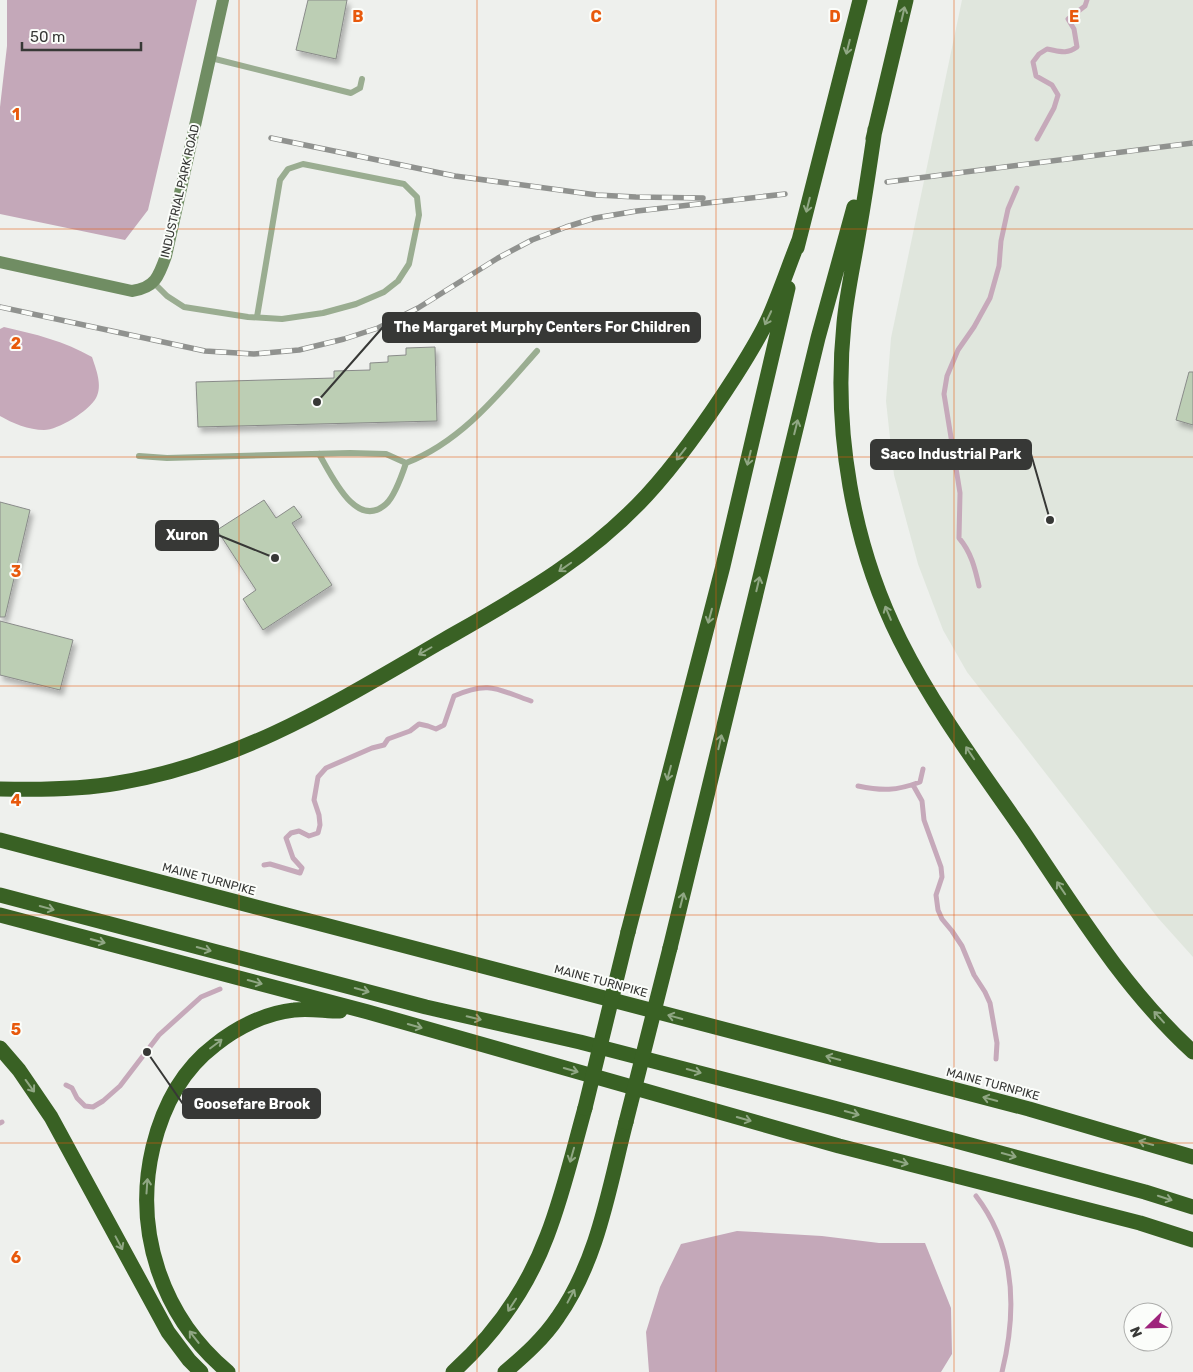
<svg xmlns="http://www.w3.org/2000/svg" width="1193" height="1372" font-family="Rubik,sans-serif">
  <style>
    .built { fill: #e0e6dd }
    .forest { fill: #c4a8b9 }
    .water { fill: #c6a9ba }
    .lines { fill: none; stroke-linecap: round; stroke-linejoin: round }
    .stream { stroke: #c6a9ba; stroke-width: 5 }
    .building { fill: #bcceb4; stroke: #898b89; filter: url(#shadow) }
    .lane { stroke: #9aad91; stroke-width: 6 }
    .secondary { stroke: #708d63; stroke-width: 12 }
    .highway { stroke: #396124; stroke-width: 15 }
    .rail-casing { stroke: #90928f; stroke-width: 5.5 }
    .rail { stroke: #fbfdfa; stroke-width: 4; stroke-dasharray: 11; stroke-linecap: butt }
    .highway-bridge { stroke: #396124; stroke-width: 15 }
    .oneway { stroke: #90a784 }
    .grid { fill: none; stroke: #e8590c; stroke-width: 1; stroke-opacity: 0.55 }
    .labels { text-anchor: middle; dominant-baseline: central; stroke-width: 4; stroke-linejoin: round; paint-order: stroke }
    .street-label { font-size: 12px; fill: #373836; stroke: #fbfdfa }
    .grid-label { font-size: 16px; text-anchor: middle; font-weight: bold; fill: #e8590c; stroke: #fbfdfa; stroke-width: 4; stroke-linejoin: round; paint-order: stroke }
    .leader { fill: none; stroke: #373836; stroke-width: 2 }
    .callout-dot { fill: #373836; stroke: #fbfdfa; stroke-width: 2 }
    .callout { fill: #373836; stroke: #373836; stroke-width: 2 }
    .callout-label { font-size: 14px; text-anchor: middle; font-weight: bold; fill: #fff }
  </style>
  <defs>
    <filter id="shadow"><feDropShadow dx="3" dy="5" stdDeviation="2.5" flood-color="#0004"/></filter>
  </defs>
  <rect width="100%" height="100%" fill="#eef0ed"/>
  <path class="built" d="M962,0H1193V957L1158,918L967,672L943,630L918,564L894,475L886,401L891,338Z"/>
  <path class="forest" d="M7,0H197L148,210L125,240L0,214V107L7,46Z
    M737,1231L822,1236L879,1243H925L951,1308L952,1354L941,1372H649L646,1332L660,1287L681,1244Z"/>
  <path class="water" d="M4,327C35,334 64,341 92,357C96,369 103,386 96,398C89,411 58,430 44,430C29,430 12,423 0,416V329Z"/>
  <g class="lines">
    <path class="stream" d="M1037,139L1054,108L1058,95L1052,85L1036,76L1033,62L1039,54L1047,49C1059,51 1066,55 1077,47L1074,29L1068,19L1085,6L1087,0
      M979,586C975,568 971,552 959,538L960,493L944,394L947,376L958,350L974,327L990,298L999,266L1001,241L1008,209L1017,188
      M913,785L922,801L924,820L941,867L942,877L936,895L938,910L942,919L952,931L962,946L974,975L985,992L990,1003L997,1043L996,1059
      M858,786C882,791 896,791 920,782L923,769
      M264,865L270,864L300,873L302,868L293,858L286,838L291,833L299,831L309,836L318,833L320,825L319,815L314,800L318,777L326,768L372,748L384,745L388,739L410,731L419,724L428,726L436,729L444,725L454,696C490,680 498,690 531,701
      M66,1085L72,1088L77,1098L85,1106L93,1107L103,1101L120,1086L159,1035L201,997L220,989
      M0,1123L2,1122
      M976,1196C1016,1248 1017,1311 1002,1372"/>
  </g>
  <path class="building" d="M308,0H347L336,59L296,50Z
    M435,347L437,421L198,427L196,382L334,378V371L370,370V363L388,362V356L406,355V348Z
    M1189,372H1193V425L1176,420Z
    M264,500L276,518L294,506L302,517L292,523L332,585L263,630L243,599L256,590L217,530Z
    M0,502L30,510L5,617H0Z
    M0,621L73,640L60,690L0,675Z"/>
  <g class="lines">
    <path class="lane" d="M211,58L351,93L360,88L362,79
      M153,282L167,296L184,307L248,317L282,319L323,313L356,304L384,292L398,281L409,264L419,215L417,197L404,184L303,164L288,169L280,180L257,317
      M319,454C331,474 356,531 386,504C395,496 402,475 406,463
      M139,456L167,458L350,453L386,454L406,463C461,442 499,394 537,351"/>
    <path class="secondary" d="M0,262L132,291C155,288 159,276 166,256L223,0"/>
    <path class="highway" d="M875,129C870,163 865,197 859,231C854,262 847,292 844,323C833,430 852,544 900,640C934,708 980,769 1023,831C1075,908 1124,989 1193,1052
      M873,139L906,0
      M797,248L860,0
      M0,789C39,790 79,790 118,783C240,763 337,702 442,641C517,598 587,560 647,495C681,458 709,417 736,375C748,356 760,337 769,317C780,292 789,265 799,240
      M0,840L1029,1109L1193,1157
      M0,895L426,1007L580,1042L830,1107L1145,1192L1193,1207
      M0,915L368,1012L839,1146L1140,1223L1193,1240
      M628,932L723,566L788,288
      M670,948L818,338L854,207
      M0,1048L19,1070L51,1117L168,1332L189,1360L201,1372
      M228,1372C162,1317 133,1231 153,1147C163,1106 182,1070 215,1045C237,1027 266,1013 294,1010C309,1008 325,1011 340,1011
      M453,1372C495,1334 527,1289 547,1236C563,1195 573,1151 585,1108
      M505,1372C525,1355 544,1338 558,1317C598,1260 609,1188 626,1122"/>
    <g class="rail-casing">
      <path id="rail" d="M271,138L455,176L597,195L636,197L703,198
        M887,182L1193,143
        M0,307L205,351L254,354L299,350L344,339L378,328L418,308L498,258L532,240L566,227L595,218L637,211L785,194"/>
    </g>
    <use href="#rail" class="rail"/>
    <path class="highway-bridge" d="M585,1108L628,932
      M626,1122L670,948"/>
  </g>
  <defs><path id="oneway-shaft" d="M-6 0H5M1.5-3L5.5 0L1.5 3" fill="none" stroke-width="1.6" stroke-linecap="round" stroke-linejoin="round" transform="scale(1.25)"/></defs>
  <g class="oneway">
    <use href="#oneway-shaft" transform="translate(903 14) rotate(-77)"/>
    <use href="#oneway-shaft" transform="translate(848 47) rotate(104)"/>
    <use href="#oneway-shaft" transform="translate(808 205) rotate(104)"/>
    <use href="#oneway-shaft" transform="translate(768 318) rotate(115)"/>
    <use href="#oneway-shaft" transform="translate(796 427) rotate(-76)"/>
    <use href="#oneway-shaft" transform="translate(681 454) rotate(128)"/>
    <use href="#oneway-shaft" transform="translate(749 458) rotate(104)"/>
    <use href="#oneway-shaft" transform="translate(565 567) rotate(145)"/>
    <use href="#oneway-shaft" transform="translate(758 584) rotate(-77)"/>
    <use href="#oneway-shaft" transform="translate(888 613) rotate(-113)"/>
    <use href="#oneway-shaft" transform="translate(710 616) rotate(105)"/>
    <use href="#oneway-shaft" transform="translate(425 651) rotate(150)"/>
    <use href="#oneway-shaft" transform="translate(720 742) rotate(-77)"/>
    <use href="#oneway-shaft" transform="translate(970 753) rotate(-124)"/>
    <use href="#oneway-shaft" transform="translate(669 773) rotate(105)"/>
    <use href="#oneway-shaft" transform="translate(1061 888) rotate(-124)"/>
    <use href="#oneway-shaft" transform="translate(682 900) rotate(-76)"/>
    <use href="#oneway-shaft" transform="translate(47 908) rotate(15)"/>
    <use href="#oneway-shaft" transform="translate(98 941) rotate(15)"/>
    <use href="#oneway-shaft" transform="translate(204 949) rotate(15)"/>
    <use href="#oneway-shaft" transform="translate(255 982) rotate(15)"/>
    <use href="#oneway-shaft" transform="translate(362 990) rotate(15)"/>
    <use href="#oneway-shaft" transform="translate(675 1017) rotate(-165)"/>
    <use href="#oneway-shaft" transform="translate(1159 1017) rotate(-132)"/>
    <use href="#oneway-shaft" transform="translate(474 1018) rotate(13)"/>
    <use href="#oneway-shaft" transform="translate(415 1026) rotate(16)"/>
    <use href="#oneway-shaft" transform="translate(216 1044) rotate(-37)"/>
    <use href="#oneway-shaft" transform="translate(833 1058) rotate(-165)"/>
    <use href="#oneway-shaft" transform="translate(571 1070) rotate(16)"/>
    <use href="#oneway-shaft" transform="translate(694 1071) rotate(15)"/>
    <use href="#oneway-shaft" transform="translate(30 1086) rotate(54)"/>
    <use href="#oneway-shaft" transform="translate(990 1099) rotate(-165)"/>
    <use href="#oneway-shaft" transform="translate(852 1113) rotate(15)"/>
    <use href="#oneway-shaft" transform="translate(744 1119) rotate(16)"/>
    <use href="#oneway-shaft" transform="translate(1146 1143) rotate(-164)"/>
    <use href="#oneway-shaft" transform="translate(572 1155) rotate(106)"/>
    <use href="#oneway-shaft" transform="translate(1009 1155) rotate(15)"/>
    <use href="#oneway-shaft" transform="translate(901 1162) rotate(15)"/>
    <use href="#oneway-shaft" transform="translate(147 1186) rotate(-86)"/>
    <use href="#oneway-shaft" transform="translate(1165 1198) rotate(18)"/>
    <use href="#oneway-shaft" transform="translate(119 1243) rotate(62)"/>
    <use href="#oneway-shaft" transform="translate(571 1296) rotate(-62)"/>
    <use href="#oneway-shaft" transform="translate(512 1305) rotate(123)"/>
    <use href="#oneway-shaft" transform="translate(194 1337) rotate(-128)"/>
  </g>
  <path class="grid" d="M239,0V1372M477,0V1372M716,0V1372M954,0V1372M0,229H1193M0,457H1193M0,686H1193M0,915H1193M0,1143H1193"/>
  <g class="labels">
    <g class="street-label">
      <text transform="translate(180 191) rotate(-77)">INDUSTRIAL PARK ROAD</text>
      <text transform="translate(209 879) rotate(15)">MAINE TURNPIKE</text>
      <text transform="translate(601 981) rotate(15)">MAINE TURNPIKE</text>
      <text transform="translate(993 1084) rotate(15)">MAINE TURNPIKE</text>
    </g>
  </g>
  <g class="grid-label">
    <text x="358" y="22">B</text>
    <text x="596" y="22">C</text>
    <text x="835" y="22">D</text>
    <text x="1074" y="22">E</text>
    <text x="16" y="120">1</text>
    <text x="16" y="349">2</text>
    <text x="16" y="577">3</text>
    <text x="16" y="806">4</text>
    <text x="16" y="1035">5</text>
    <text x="16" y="1263">6</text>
  </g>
  <path class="leader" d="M317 402L383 327M1050 520L1031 454M275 558L218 535M147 1052L183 1104"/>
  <g class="callout-dot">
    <circle cx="317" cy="402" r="5"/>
    <circle cx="1050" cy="520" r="5"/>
    <circle cx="275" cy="558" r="5"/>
    <circle cx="147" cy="1052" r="5"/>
  </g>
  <g class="callout">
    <rect x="383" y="313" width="317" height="29" rx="5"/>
    <rect x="871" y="440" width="160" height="29" rx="5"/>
    <rect x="156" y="521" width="62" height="29" rx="5"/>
    <rect x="183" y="1089" width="137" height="29" rx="5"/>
  </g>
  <g class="callout-label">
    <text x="542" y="332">The Margaret Murphy Centers For Children</text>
    <text x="951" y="459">Saco Industrial Park</text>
    <text x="187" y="540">Xuron</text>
    <text x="252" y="1109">Goosefare Brook</text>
  </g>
  <g transform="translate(1148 1327) rotate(247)"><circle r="24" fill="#fbfdfa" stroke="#adaeac"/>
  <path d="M0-4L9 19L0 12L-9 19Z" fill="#9e247c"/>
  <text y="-8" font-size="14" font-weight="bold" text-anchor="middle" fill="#373836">N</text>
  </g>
  <path d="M22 42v8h119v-8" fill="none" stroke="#373836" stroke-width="2.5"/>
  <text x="30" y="42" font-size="15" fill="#373836" stroke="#fbfdfa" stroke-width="4" paint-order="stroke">50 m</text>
</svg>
